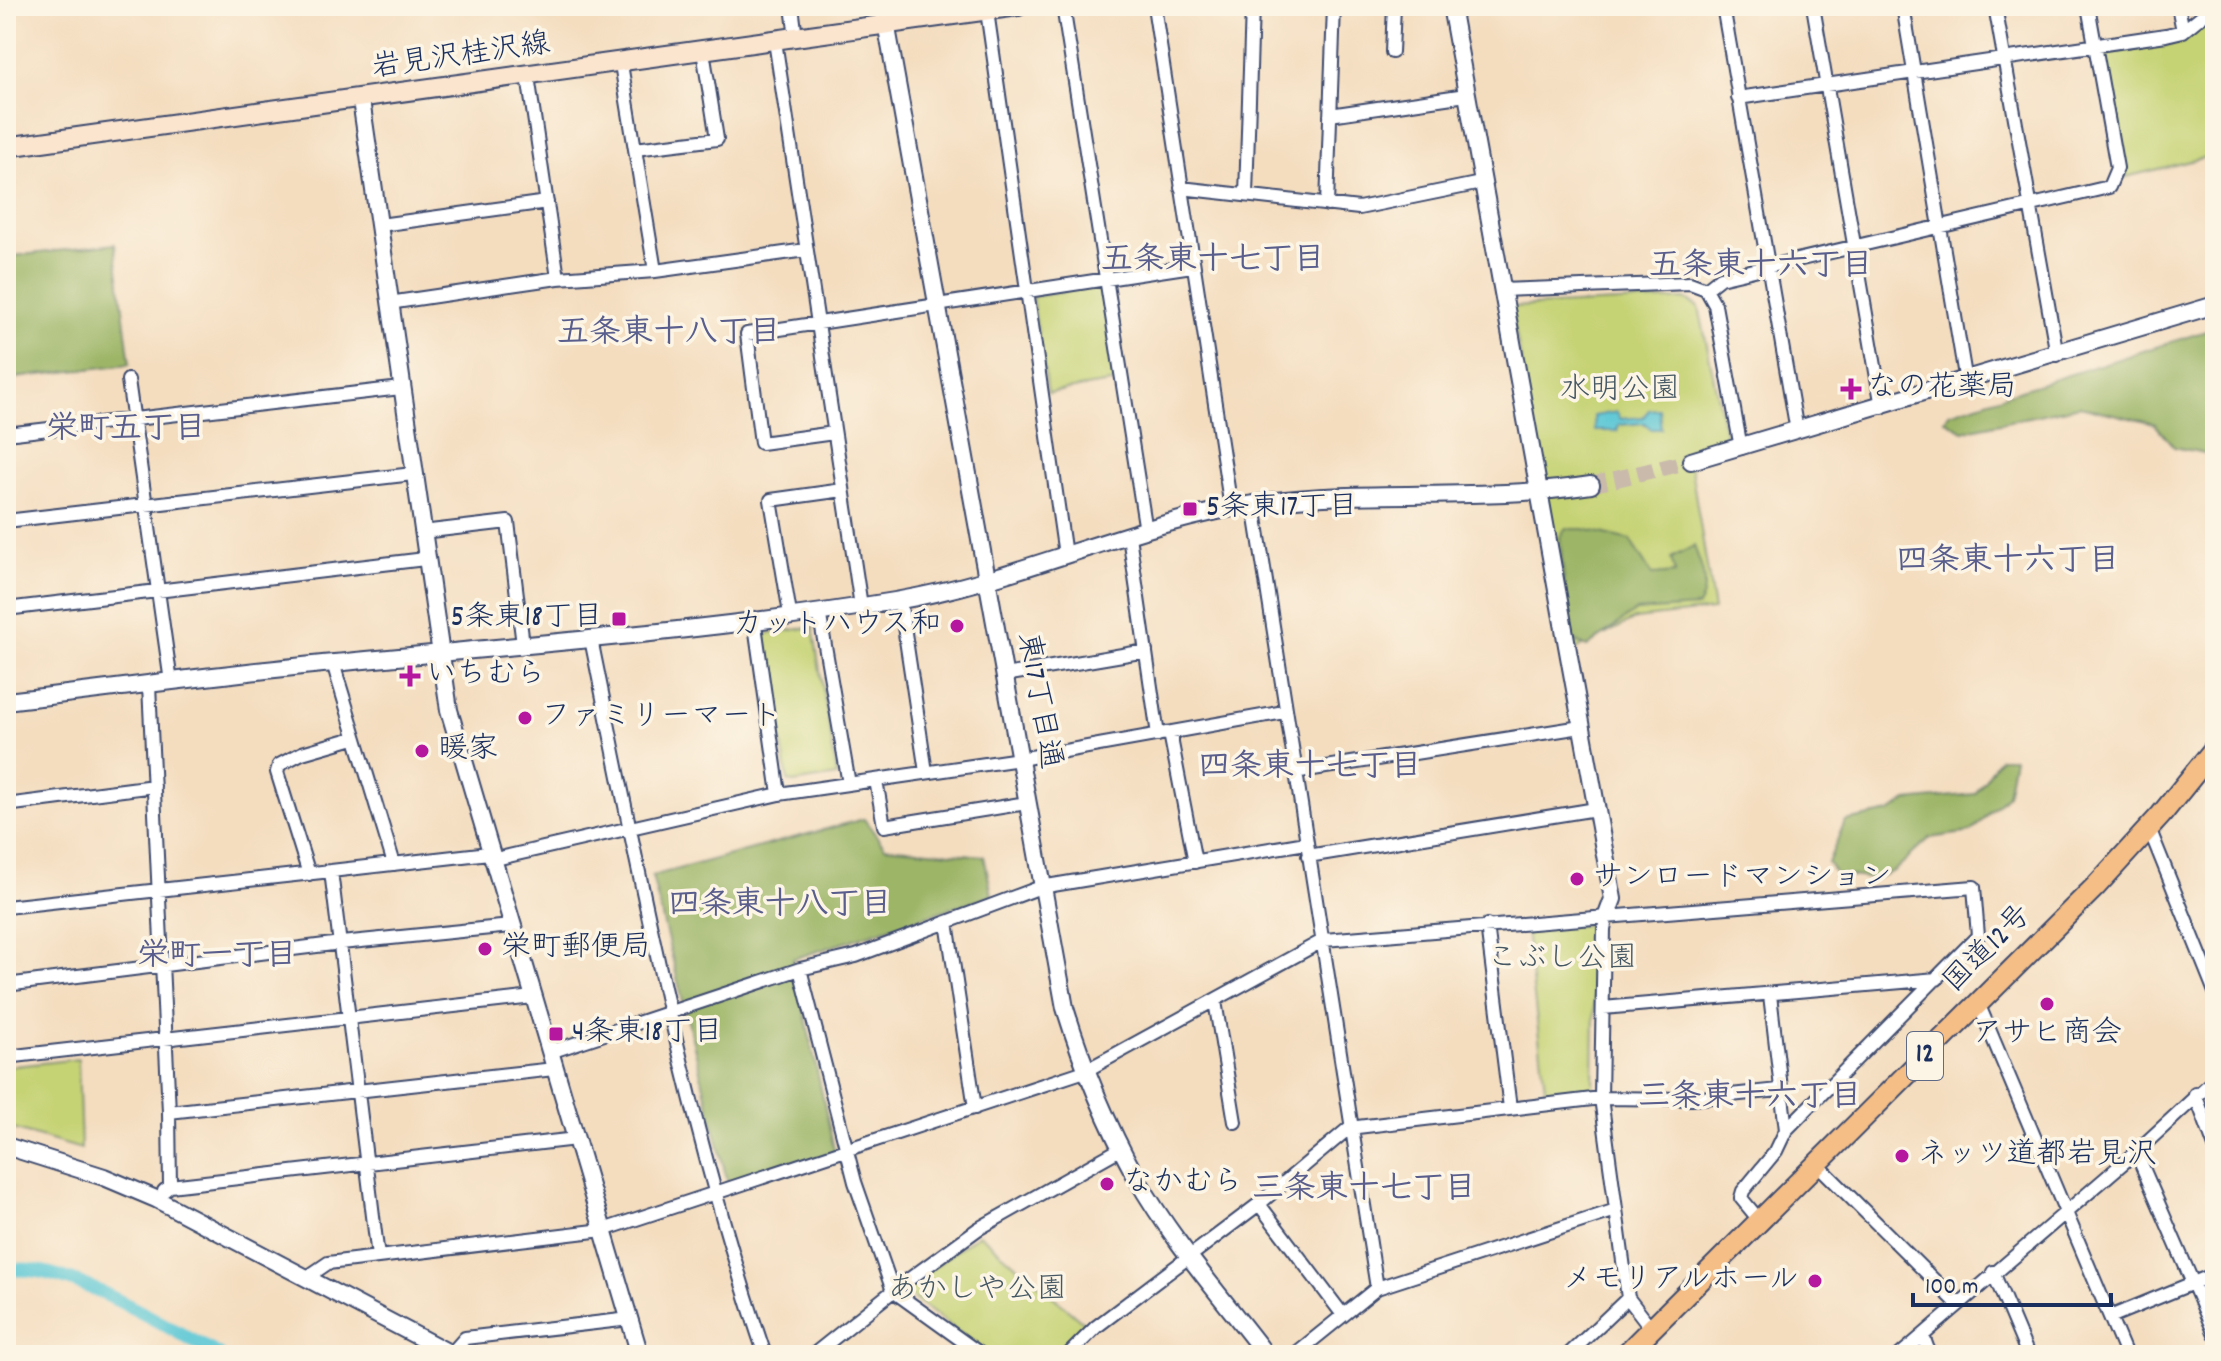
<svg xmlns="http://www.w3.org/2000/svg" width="2221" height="1361" font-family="Dekko,'Klee One',sans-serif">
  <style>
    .green { fill: #c6d375; stroke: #70816a; stroke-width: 2 }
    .forest { fill: #9cb566; stroke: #5c7262; stroke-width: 2 }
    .water { fill: #5cc7d5; stroke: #3c7b9a; stroke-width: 2 }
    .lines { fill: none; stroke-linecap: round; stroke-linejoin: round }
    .canal { stroke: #5cc7d5; stroke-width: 14 }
    .tertiary-tunnel { stroke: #c9baac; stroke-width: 16; stroke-dasharray: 16 8; stroke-linecap: butt }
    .minor-casing { stroke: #3c496d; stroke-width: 16 }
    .tertiary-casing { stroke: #3c496d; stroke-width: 20 }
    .secondary-casing { stroke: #3c496d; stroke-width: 22 }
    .trunk-casing { stroke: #3c496d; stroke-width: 24 }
    .minor { stroke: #fff; stroke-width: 12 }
    .tertiary { stroke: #fff; stroke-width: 16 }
    .secondary { stroke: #fbe5cf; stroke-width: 18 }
    .trunk { stroke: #f5be86; stroke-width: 20 }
    .poi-dot { fill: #b5179e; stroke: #fcf5e5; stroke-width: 3 }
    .labels { text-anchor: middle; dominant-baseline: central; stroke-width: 7; stroke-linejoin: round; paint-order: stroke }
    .shield { fill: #fcf5e5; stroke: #5e6a86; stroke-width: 2 }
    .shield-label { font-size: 28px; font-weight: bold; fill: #1b2f5e }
    .street-label { font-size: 30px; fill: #1b2f5e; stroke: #fcf5e5 }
    .poi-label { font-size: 30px; fill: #1b2f5e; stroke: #fcf5e5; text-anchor: start }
    .park-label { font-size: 30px; fill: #465864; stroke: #fcf5e5 }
    .neighbourhood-label { font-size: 32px; font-weight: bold; fill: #595e8d; stroke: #fcf5e5 }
  </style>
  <rect width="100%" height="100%" fill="#fcf5e5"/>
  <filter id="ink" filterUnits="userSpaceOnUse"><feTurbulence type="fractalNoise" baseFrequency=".0125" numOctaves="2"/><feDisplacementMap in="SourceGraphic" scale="16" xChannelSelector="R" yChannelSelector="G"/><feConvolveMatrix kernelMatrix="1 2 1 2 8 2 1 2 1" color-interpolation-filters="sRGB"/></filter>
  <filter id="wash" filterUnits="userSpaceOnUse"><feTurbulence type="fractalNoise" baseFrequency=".006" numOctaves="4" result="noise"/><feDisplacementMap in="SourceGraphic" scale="32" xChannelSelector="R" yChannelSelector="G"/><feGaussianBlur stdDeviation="1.8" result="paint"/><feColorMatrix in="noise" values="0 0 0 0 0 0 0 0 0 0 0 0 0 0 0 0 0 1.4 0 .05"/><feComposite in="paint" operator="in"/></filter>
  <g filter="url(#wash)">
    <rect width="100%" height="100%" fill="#f4ddbf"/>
    <path class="green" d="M2215,18V155L2126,177L2103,54L2181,43Z
      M1102,286L1117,382L1048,393L1032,297Z
      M1684,299L1699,307L1725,433L1723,439L1688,450L1714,610L1635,619L1575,650L1511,307Z
      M813,627L837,776L793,783L788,781L764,634Z
      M1595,924L1593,1091L1546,1096L1526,930Z
      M78,1059L81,1149L6,1127V1067Z
      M979,1234L1089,1327L1061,1355H990L902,1290Z"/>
    <path class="forest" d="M115,244L130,364L6,379V257Z
      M2215,328V455L2174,447L2155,424L2080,406L1963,431L1945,420L1949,413Z
      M1565,529H1584L1630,540L1652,575L1675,573L1671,558L1694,546C1702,566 1710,588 1698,607L1636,611L1587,647L1569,638L1560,537Z
      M2000,758H2014L2007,795L1971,832L1930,838L1894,871L1874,879L1836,874L1828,863L1845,821L1890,812L1907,801L1975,794Z
      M864,819L885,847L984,856L992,895L793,959L835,1154L728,1184L652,876Z"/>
    <path class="water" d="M1659,409L1661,429H1651L1644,423L1619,425L1617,431H1595L1594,416L1617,412L1620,419L1643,417L1649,410Z"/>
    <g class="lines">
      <path class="canal" d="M6,1271C60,1258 169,1329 219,1355"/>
    </g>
  </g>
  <g filter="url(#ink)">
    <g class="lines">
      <path class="tertiary-tunnel" d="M1591,485L1691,461"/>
      <g class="minor-casing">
        <path id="minor" d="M792,6L796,38
          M1063,6L1146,531
          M1154,6L1231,508
          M1723,6L1797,431
          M1813,6L1882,407
          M1903,6L1966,382
          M1995,6L2057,355
          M2178,6L2183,31
          M987,11L1065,555
          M775,41L861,606
          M1392,52L1394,6
          M621,64L655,271
          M528,76L558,278
          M1738,98L2166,35L2183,31L2214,6
          M1330,115L1466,95
          M635,149L717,139L703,51
          M1181,188L1359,208L1481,183
          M1246,195L1252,6
          M1327,205L1334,6
          M380,225L547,202
          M1706,289L1715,305L1741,448
          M1501,290L1690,283L1706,289L1720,278L2109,187L2117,168L2088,6
          M389,303L558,278L655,271L806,250
          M128,380L171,682
          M834,433L761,443L747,334L1192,266
          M6,434L401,388
          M1254,505L1377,1288
          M6,521L413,474
          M422,532L508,522L523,645
          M1129,536L1158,735
          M900,600L926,772
          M6,609L425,559
          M819,611L849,784
          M790,614L771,500L843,490
          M754,618L779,794
          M591,639C640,880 686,1121 765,1355
          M333,663L394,864
          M1005,675L1146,651
          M149,685L169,1112
          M1170,733L1195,862
          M1294,772L1581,727
          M876,780L884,826L1027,803
          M6,805L154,786
          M2149,828L2215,992
          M1308,856L1596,809
          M491,860L779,794L1020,759L1284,712
          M331,871L489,853
          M309,874L277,772L279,765L302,753L354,738
          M6,907L331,871L378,1257
          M1607,915L1604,929L1601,1098L1628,1298L1651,1328
          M947,922L975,1108
          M1487,925L1510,1108
          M800,969L856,956L1041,887L1306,843
          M6,985L341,943L511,926
          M1215,1001L1235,1122
          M1978,1003L2126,1355
          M1603,1008L1937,979
          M550,1052L800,969L855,1182L893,1291L978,1229L1122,1148
          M6,1057L533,997
          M2195,1094L2215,1147
          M2136,1152L2215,1334
          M1817,1164L1957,1303
          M170,1186L169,1112L554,1069
          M164,1191L170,1186L576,1139
          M1259,1204L1343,1315
          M1760,1221L1741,1198L1743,1191L1776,1151L1786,1130L1770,995
          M1993,1272L2028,1355
          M306,1278L328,1263L603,1230L1085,1071L1324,940L1974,887L1978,936L1786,1130
          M2110,1317L2215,1274
          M1923,1336L1930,1355
          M451,1354L465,1338L630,1319
          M813,1355L893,1291L982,1355
          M1068,1355L1096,1327L1259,1204L1349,1128L1601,1098L1692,1099L1779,1090
          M1294,1355L1377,1288L1616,1210
          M1568,1355L1628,1298
          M1900,1355L2136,1152L2215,1079"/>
      </g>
      <g class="tertiary-casing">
        <path id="tertiary" d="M883,6L1065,1008C1083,1066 1106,1123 1136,1177C1172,1241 1222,1297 1266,1355
          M1451,6L1613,899L1607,915
          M361,100L449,710L640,1355
          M1691,461L2215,305
          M6,701C115,689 225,673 334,663C520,645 712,631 895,601C1020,580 1136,521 1261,503C1371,488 1481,502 1591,485
          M6,1146L104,1177L156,1199L453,1355"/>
      </g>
      <g class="secondary-casing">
        <path id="secondary" d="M6,147L1018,6"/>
      </g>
      <g class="trunk-casing">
        <path id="trunk" d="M1625,1355L2096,886L2161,815L2215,748"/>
      </g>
      <use href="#minor" class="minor"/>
      <use href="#tertiary" class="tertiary"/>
      <use href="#secondary" class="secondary"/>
      <use href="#trunk" class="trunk"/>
    </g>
  </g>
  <g class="poi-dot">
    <path d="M1847 377h8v8h8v8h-8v8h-8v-8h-8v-8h8z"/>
    <rect x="1182" y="501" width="16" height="16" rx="4"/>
    <rect x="611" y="611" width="16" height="16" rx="4"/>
    <circle cx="957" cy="626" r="8"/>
    <path d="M406 664h8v8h8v8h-8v8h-8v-8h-8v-8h8z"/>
    <circle cx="525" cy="718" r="8"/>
    <circle cx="422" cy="751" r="8"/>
    <circle cx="1577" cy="879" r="8"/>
    <circle cx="485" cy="949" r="8"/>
    <circle cx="2047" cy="1004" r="8"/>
    <rect x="548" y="1026" width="16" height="16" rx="4"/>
    <circle cx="1902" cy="1156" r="8"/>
    <circle cx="1107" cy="1184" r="8"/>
    <circle cx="1815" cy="1281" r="8"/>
  </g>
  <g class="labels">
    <rect class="shield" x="1907" y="1032" width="36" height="48" rx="6"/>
    <g class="shield-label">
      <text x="1925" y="1056">12</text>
    </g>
    <g class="street-label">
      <text transform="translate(461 58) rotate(-8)">岩見沢桂沢線</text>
      <text transform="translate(1037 701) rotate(80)">東17丁目通</text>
      <text transform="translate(1989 950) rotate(-45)">国道12号</text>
    </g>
    <g class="poi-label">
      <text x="1867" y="389">なの花薬局</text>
      <text x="1206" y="509">5条東17丁目</text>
      <text x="603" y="619" text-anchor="end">5条東18丁目</text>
      <text x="941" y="626" text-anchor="end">カットハウス和</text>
      <text x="426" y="676">いちむら</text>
      <text x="541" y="718">ファミリーマート</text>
      <text x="438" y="751">暖家</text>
      <text x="1593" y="879">サンロードマンション</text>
      <text x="501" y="949">栄町郵便局</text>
      <text x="572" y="1034">4条東18丁目</text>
      <text x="2047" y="1035" text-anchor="middle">アサヒ商会</text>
      <text x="1918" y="1156">ネッツ道都岩見沢</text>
      <text x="1123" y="1184">なかむら</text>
      <text x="1799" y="1281" text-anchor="end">メモリアルホール</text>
    </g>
    <g class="park-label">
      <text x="1620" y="391">水明公園</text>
      <text x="1562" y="960">こぶし公園</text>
      <text x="977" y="1291">あかしや公園</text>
    </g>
    <g class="neighbourhood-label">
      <text x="1213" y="262">五条東十七丁目</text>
      <text x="1761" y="268">五条東十六丁目</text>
      <text x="669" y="335">五条東十八丁目</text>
      <text x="126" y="431">栄町五丁目</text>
      <text x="2008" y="563">四条東十六丁目</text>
      <text x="1310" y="769">四条東十七丁目</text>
      <text x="780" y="907">四条東十八丁目</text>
      <text x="217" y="958">栄町一丁目</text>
      <text x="1750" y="1099">三条東十六丁目</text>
      <text x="1364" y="1191">三条東十七丁目</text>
    </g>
  </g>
  <rect width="2221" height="1361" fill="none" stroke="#fcf5e5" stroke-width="32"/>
  <path d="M1913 1293v12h198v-12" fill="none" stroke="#1b2f5e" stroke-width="4"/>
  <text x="1925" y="1293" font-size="24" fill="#1b2f5e" stroke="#fcf5e5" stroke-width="6" paint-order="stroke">100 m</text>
</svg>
